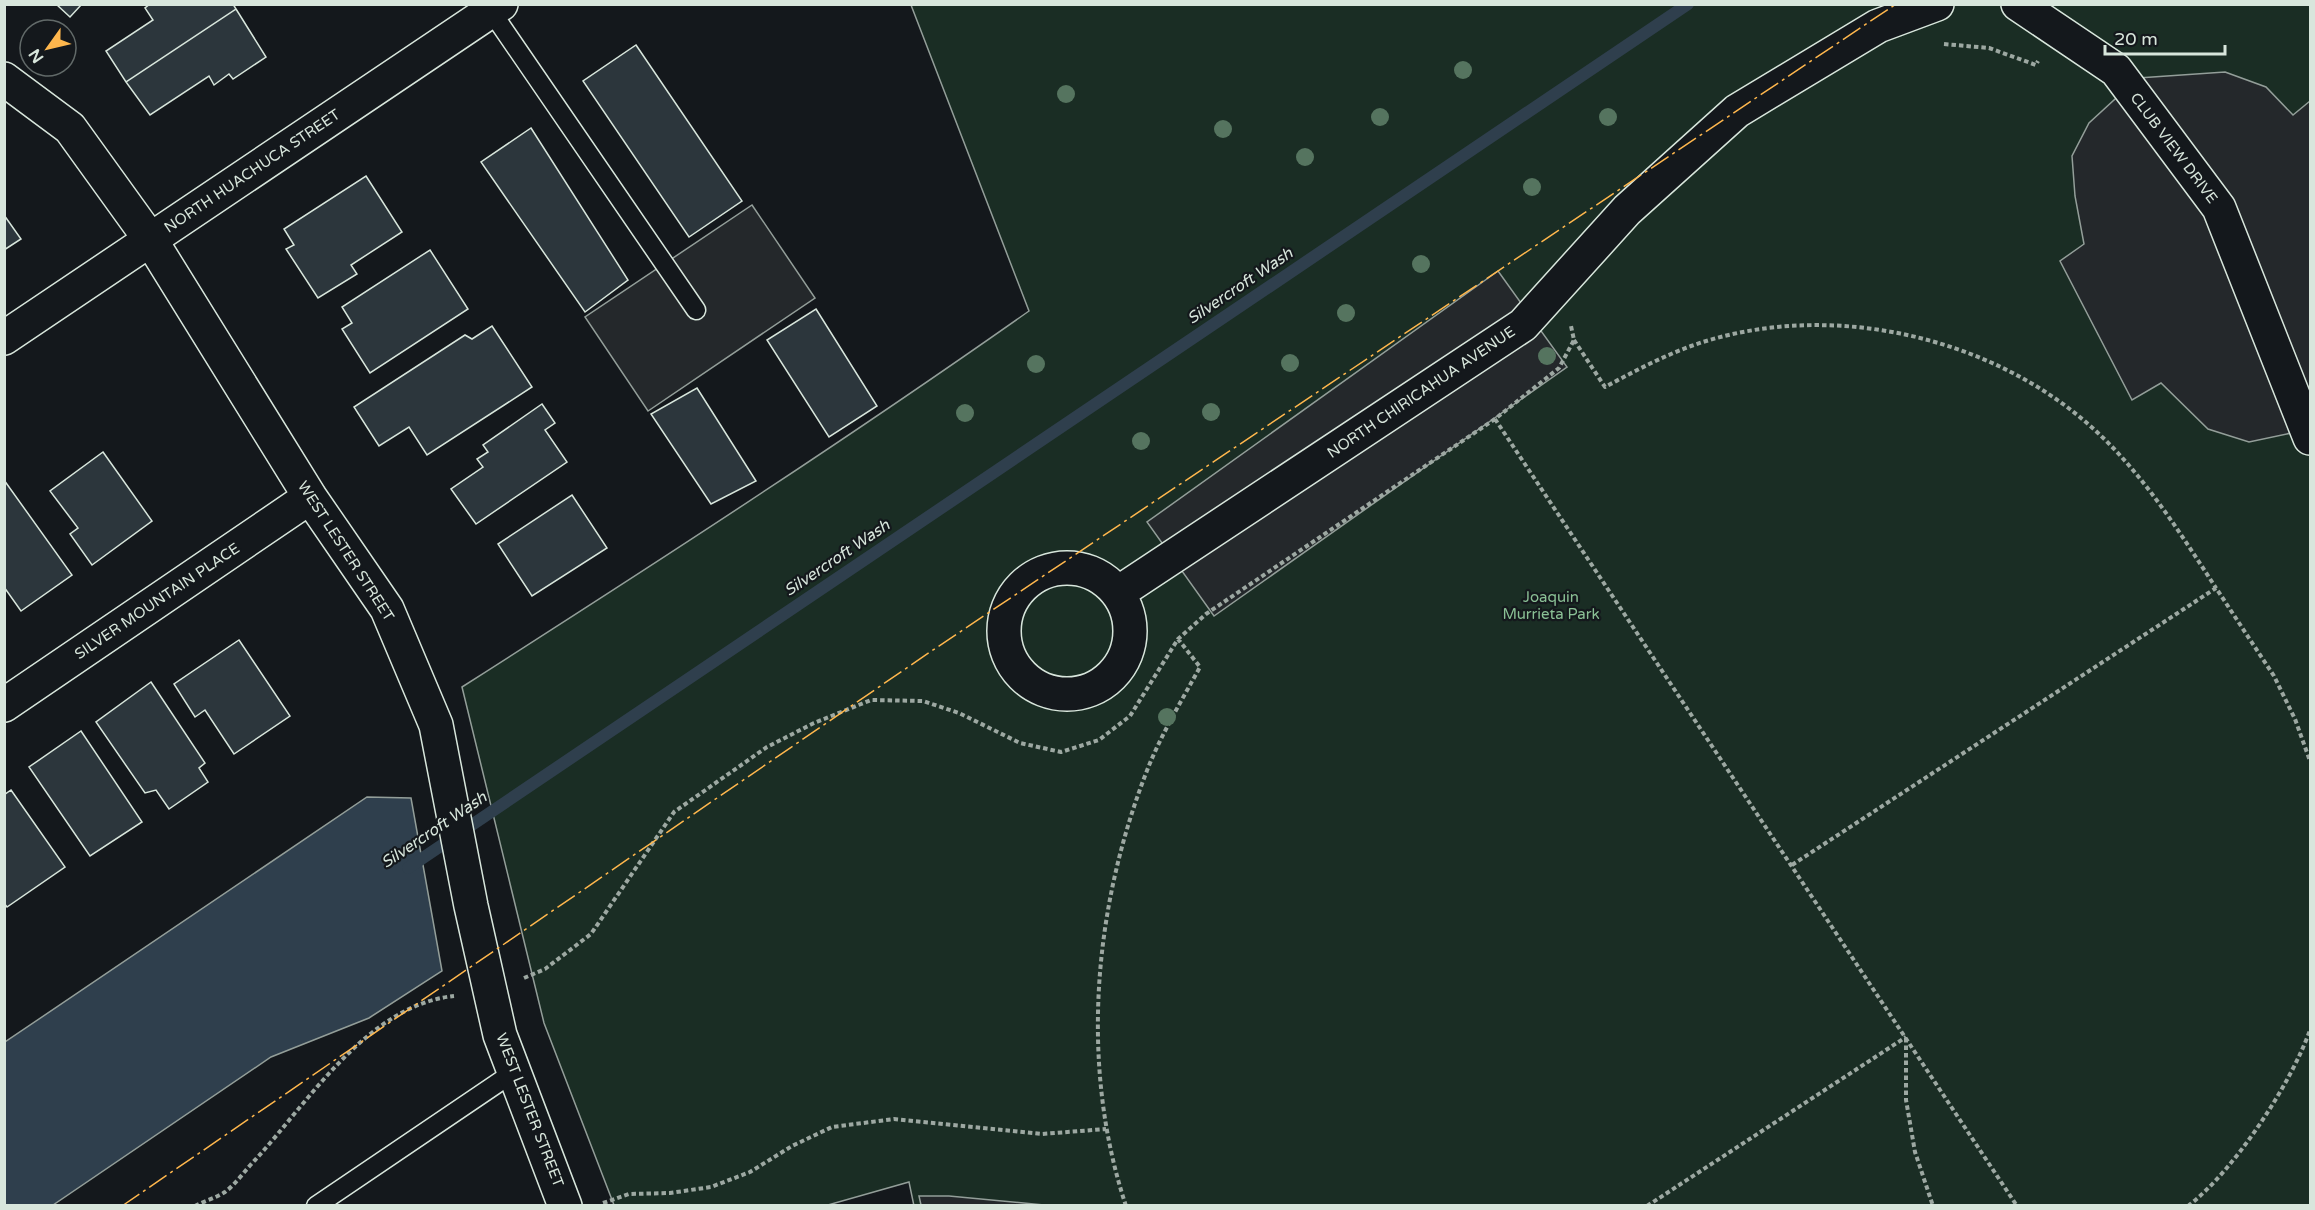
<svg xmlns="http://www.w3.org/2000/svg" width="2315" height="1210" font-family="'Varela Round',sans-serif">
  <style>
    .green { fill: #1a2d24; stroke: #939e99; stroke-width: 1.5 }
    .parking { fill: #24282b; stroke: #939e99; stroke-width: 1.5 }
    .water { fill: #2f3f4d; stroke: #939e99; stroke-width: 1.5 }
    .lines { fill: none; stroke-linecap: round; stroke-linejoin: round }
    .stream { stroke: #2f3f4d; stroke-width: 12 }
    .building { fill: #2c363c; stroke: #d8e6dc; stroke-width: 1.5 }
    .service-casing { stroke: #d8e6dc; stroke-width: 21 }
    .minor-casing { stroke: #d8e6dc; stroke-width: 36 }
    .path { stroke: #9da8a2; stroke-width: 4; stroke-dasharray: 4.5 3; stroke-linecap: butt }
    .service { stroke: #14181c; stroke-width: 18 }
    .minor { stroke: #14181c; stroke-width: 33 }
    .power { stroke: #ffb74d; stroke-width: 1.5; stroke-dasharray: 21 4.5 3 4.5; stroke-linecap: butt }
    .tree { fill: #55745f }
    .labels { text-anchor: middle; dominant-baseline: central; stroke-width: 4.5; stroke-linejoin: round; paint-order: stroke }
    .street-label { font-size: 15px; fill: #d8e6dc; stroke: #14181c }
    .park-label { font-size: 15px; fill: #8ac095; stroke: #14181c }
    .water-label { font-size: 16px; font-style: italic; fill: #d8e6dc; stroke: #14181c }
  </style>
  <rect width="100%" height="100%" fill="#14181c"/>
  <path class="green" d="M911,5H2310V1205L914,1206L909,1182L828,1205H614L544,1023L462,687C653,565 843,442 1029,311Z"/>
  <path class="parking" d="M2225,72L2266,87L2293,115L2310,101V429L2249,442L2208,429L2161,383L2132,400L2060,261L2084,244L2075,196L2072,156L2089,123L2138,78Z
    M752,205L815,298L648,411L585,317Z
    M1498,271L1567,367L1214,616L1147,522Z
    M919,1196H949L1044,1205H921Z"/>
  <path class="water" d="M367,797L411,798L442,971L369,1018L271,1057L53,1205H5V1042Z"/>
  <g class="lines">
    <path class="stream" d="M408,868L1688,4"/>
  </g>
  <path class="building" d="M56,4H82L70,17Z
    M150,4H233L236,9L126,82L106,51L153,20L145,8Z
    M236,9L266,57L233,79L229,74L214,85L209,76L150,115L126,82Z
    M636,45L742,201L689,237L583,81Z
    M531,128L628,280L585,312L481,162Z
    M366,176L402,232L351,265L357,274L318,298L286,249L294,245L284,229Z
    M4,215L21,239L4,250Z
    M430,250L468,309L370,373L342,329L352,323L342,307Z
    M816,309L877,406L829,437L767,340Z
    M492,326L532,387L427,455L409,427L379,446L354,407L465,335L472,339Z
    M697,388L756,481L711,504L651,414Z
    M542,404L555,423L545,430L567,462L476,524L451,489L483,467L477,459L488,452L483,445Z
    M103,452L152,521L92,565L70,534L78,528L50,491Z
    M4,480L72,575L21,611L4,587Z
    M572,495L607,548L532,596L498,544Z
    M239,640L290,716L234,754L205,710L195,717L174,684Z
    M151,682L205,763L199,768L208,782L169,809L156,790L145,793L96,722Z
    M81,731L142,822L90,856L29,767Z
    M11,790L65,867L7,907L4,903V795Z"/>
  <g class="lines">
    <g class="service-casing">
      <path id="service" d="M491,11L696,310
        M316,1206L514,1072"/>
    </g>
    <g class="minor-casing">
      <path id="minor" d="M2018,4L2116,70L2219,208L2310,438
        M4,79L70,128L150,239L310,497L387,609L436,725L471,906L500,1035L565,1206
        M4,338L501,4
        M1004 631a63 63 0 1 1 126 0a63 63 0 1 1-126 0Z
        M1118,593L1523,325L1627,210L1737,111L1878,26L1937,4
        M4,705L310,497"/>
    </g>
    <path class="path" d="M1944,44L1989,48L2036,65L2038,61
      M1574,340L1605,387C1633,372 1661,357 1691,346C1826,298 1994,335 2098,433C2146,478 2180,533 2216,588
      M1495,419L2017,1206
      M1792,865L2216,588L2274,676L2295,719L2310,761
      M524,978L545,969L591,934L674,812L767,747L814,723L871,700L923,701L959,713L1020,743L1061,752L1099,740L1130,716L1178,639L1206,614L1495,419L1559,368L1574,340L1571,326
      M1906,1038V1100L1915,1152L1933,1206
      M603,1203L629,1194L670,1193L711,1187L750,1172L792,1146L832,1127L894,1119L1042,1134L1106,1129
      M195,1206C204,1201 216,1198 225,1192C236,1184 246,1169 256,1159C310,1100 368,1005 454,996
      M1126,1206C1079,1064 1094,905 1148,768C1162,733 1182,700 1200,667L1178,639
      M1647,1206L1906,1037
      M2188,1206C2234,1171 2291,1084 2310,1030"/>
    <use href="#service" class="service"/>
    <use href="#minor" class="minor"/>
    <path class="power" d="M122,1206L930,652L1896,4"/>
  </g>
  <g class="tree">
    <circle cx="1463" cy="70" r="9"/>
    <circle cx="1066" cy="94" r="9"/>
    <circle cx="1380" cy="117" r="9"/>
    <circle cx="1608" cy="117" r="9"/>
    <circle cx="1223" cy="129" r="9"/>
    <circle cx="1305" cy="157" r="9"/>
    <circle cx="1532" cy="187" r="9"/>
    <circle cx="1421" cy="264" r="9"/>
    <circle cx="1346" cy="313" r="9"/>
    <circle cx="1547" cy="356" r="9"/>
    <circle cx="1290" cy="363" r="9"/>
    <circle cx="1036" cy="364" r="9"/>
    <circle cx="1211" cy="412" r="9"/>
    <circle cx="965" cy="413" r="9"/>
    <circle cx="1141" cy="441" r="9"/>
    <circle cx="1167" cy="717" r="9"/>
  </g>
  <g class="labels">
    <g class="street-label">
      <text transform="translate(2174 148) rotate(53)">CLUB VIEW DRIVE</text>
      <text transform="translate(252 171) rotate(-34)">NORTH HUACHUCA STREET</text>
      <text transform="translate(1421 392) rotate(-34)">NORTH CHIRICAHUA AVENUE</text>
      <text transform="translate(346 551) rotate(57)">WEST LESTER STREET</text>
      <text transform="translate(157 601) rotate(-34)">SILVER MOUNTAIN PLACE</text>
      <text transform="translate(530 1110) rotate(69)">WEST LESTER STREET</text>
    </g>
    <g class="park-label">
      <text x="1551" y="597">Joaquin<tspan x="1551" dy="17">Murrieta Park</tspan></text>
    </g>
    <g class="water-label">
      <text transform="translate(1240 286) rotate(-34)">Silvercroft Wash</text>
      <text transform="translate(837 558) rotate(-34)">Silvercroft Wash</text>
      <text transform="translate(434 830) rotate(-34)">Silvercroft Wash</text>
    </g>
  </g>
  <rect width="2315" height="1210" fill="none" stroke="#d8e6dc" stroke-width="12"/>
  <g transform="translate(48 48) rotate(236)"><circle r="28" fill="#14181c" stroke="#626a69" stroke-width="1.5"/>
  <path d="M0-4.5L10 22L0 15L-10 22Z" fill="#ffb74d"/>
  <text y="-9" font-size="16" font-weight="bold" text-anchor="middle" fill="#d8e6dc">N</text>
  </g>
  <path d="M2105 45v9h120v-9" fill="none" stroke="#d8e6dc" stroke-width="3"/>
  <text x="2114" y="45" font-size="18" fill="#d8e6dc" stroke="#14181c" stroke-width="4.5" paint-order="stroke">20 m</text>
</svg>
